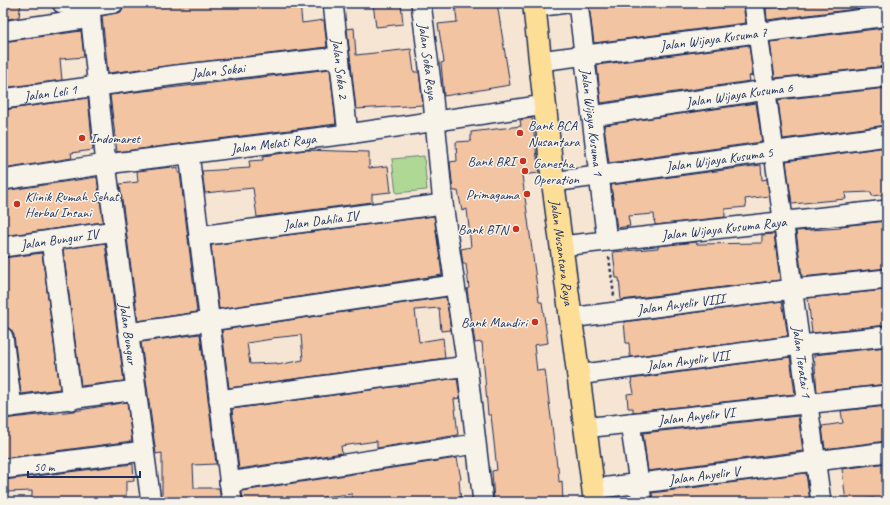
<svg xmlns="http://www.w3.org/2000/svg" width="890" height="505" font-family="Caveat,sans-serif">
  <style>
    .green { fill: #b0d895; stroke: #66847a }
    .building { fill: #f3c4a2; stroke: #1b2f5e; fill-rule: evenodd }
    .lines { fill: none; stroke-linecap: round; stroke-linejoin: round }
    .minor-casing { stroke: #1b2f5e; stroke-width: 22 }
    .highway-casing { stroke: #1b2f5e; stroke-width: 25 }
    .path { stroke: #1b2f5e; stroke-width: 2.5; stroke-dasharray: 3 3; stroke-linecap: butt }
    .minor { stroke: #f7f3e8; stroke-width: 19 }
    .highway { stroke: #fdde96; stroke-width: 22 }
    .poi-dot { fill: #c8321e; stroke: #f7f3e8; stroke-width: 1.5 }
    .labels { text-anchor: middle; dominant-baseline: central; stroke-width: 3; stroke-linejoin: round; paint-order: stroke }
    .street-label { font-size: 14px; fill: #1b2f5e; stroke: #f7f3e8 }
    .poi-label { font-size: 14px; fill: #1b2f5e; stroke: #f7f3e8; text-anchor: start }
  </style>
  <rect width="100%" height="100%" fill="#f6e5d3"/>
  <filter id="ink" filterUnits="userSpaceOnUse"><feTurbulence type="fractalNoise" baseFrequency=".025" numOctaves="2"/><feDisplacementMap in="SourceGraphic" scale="8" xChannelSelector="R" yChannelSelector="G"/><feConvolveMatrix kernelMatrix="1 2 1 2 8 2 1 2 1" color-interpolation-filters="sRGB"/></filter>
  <g filter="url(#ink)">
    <path class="green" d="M424,156L427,190L396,193L392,159Z"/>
    <path class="building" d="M3,3H21L19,17L3,20Z
      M140,3H300L302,23L324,20L327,47L108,73L102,16L121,12L124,5Z
      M373,3H401L403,24L376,27Z
      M455,3H497L510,85L444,96L441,63L444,62L438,24L457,22Z
      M625,3H721L722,8L743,6L746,23L594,43L589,6H625Z
      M783,3H880V6L767,20L766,8L783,7Z
      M354,28L356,55L411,49L414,72H419L423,105L356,109L347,29Z
      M884,28L887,49V66L775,78L770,42Z
      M81,31L84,57L60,59L62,80L3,88V42Z
      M749,45L753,75L749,76L750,81L601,103L597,65Z
      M330,69L336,124L117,152L110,95Z
      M887,88V125L783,139L778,100Z
      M88,98L93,150L71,153L72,158L3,169V110Z
      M756,103L762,142L609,163L604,125Z
      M532,118L539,173L522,175L539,302H542L548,343L534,345L537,371L545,370L557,466H558L559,482L562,481L563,502H494L492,471L497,470L491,415H488L482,342L475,343L467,289L469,288L466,264H463L461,249L471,247L467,209L462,211L458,191H453L450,162L457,161L456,142L471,141V132L521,126L520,120Z
      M887,147V194L872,196L871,192L845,193L846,199L792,204L786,161Z
      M305,150L369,152V168L388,166L391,192L372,194V202L257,217L253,188L205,193L202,171L250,168L249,161L263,160V156Z
      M761,165L762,180L767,179L769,196L745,199L746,207L725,209V217L655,225L654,214L628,216L630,226L617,228L611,185Z
      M172,167L173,169L178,168V173H180L197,312L138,321L120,184L138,182L137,171Z
      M97,177L103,222L3,236V191Z
      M434,216L442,275L219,309L211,245Z
      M887,221V268L802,277L796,231L841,228V226Z
      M774,234L780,280L621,300L619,278H616L613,252L658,248V246L696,242L697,244L762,243V235Z
      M105,243L124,381L81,386L63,249Z
      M42,253L60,389L21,394L14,335L11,330L3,326V322H5L3,258Z
      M886,290L887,325L812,333L808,298Z
      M446,297L451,330L441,331L439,308L415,310L419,342L443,338L445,358L229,388L222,330ZM301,335L303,360L277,365V363L250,364L247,343L272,339V338Z
      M782,301L788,336L630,357L629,343H626L624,322Z
      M200,334L216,464L193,465L194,488H219L221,502H167V499L162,500V453L156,454L141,342Z
      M887,347V384L817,392L814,355Z
      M790,357L795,394L633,412V408H628L627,394L634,393L631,379Z
      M457,378L460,398L454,399L458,435L377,448V441L341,446L342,453L239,469L232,409Z
      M127,402L132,441L3,458V419L74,411Z
      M887,406V421H885L886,441L825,449L822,426L843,423L841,411Z
      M798,416L803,451L648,471L643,433Z
      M457,458L461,479L459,480L461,502H353L352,494L322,497V502H243L242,491Z
      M887,463V500L875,502L874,498L846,502L842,469Z
      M133,464L134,481L126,482V502H32V491L5,492L4,480Z
      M806,473L810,502H708L707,500L684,502H653L652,493Z"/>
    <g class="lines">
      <g class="minor-casing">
        <g id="minor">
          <path d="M62,3L89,7L114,3"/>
          <path id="s1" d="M89,3L106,164L151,502"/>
          <path id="s2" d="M333,3L348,134"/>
          <path id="s3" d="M421,3L433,99L443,204L467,366L483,502"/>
          <path id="s4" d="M578,3L607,241"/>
          <path id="s5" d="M754,3L821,502"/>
          <path d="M535,7L567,3"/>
          <path d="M3,31L91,18"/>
          <path id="s6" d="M540,61L887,16"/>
          <path id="s7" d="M3,99L177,75L339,57"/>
          <path id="s8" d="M592,116L766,90L887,77"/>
          <path d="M189,154L232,502"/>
          <path id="s9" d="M3,180L106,164L348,134L545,105"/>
          <path id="s10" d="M553,182L887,136"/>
          <path id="s11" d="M199,236L443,204"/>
          <path d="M51,240L72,400"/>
          <path id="s12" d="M561,246L887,210"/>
          <path id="s13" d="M3,247L115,231"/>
          <path id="s14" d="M570,318L793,289L887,279"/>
          <path d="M129,333L453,285"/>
          <path d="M3,337L12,407"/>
          <path id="s15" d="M577,375L800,345L887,336"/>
          <path d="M219,400L467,366"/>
          <path d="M3,408L136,390"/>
          <path d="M630,423L642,502"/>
          <path id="s16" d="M584,428L887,395"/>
          <path d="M3,469L144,451"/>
          <path d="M229,482L475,444"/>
          <path id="s17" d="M593,489L887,452"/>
        </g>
      </g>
      <g class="highway-casing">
        <g id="highway">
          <path id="s18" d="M534,3L553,182L595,502"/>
        </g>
      </g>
      <path class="path" d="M609,257L614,296"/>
      <use href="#minor" class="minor"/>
      <use href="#highway" class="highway"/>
    </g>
  </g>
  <g class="poi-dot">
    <circle cx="520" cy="133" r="4"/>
    <circle cx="82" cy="138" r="4"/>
    <circle cx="523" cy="161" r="4"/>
    <circle cx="525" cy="171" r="4"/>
    <circle cx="527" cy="194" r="4"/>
    <circle cx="17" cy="204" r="4"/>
    <circle cx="516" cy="229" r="4"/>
    <circle cx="535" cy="322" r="4"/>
  </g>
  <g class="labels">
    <g class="street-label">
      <text stroke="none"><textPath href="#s6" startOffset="175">Jalan Wijaya Kusuma 7</textPath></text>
      <text stroke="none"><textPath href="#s3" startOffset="59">Jalan Soka Raya</textPath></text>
      <text stroke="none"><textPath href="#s2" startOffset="66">Jalan Soka 2</textPath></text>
      <text stroke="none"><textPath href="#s7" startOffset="217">Jalan Sokai</textPath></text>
      <text stroke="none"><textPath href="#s7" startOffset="48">Jalan Leli 1</textPath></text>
      <text stroke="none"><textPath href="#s8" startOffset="149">Jalan Wijaya Kusuma 6</textPath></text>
      <text stroke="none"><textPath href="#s4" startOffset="120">Jalan Wijaya Kusuma 1</textPath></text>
      <text stroke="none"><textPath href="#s9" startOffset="273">Jalan Melati Raya</textPath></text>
      <text stroke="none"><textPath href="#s10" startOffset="168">Jalan Wijaya Kusuma 5</textPath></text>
      <text stroke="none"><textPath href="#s11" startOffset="123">Jalan Dahlia IV</textPath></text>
      <text stroke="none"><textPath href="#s12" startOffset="164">Jalan Wijaya Kusuma Raya</textPath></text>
      <text stroke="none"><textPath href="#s13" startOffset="57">Jalan Bungur IV</textPath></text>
      <text stroke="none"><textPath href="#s18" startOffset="251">Jalan Nusantara Raya</textPath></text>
      <text stroke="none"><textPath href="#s14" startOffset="112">Jalan Anyelir VIII</textPath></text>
      <text stroke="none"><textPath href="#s1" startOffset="333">Jalan Bungur</textPath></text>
      <text stroke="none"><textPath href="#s15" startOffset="112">Jalan Anyelir VII</textPath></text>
      <text stroke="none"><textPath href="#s5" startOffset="362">Jalan Teratai 1</textPath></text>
      <text stroke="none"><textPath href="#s16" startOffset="113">Jalan Anyelir VI</textPath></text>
      <text stroke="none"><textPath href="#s17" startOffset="112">Jalan Anyelir V</textPath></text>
    </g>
    <g class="poi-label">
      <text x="528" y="125">Bank BCA<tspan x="528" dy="16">Nusantara</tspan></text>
      <text x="90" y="138">Indomaret</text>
      <text x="515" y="161" text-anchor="end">Bank BRI</text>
      <text x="533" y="163">Ganesha<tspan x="533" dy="16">Operation</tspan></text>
      <text x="519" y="194" text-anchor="end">Primagama</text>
      <text x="25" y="196">Klinik Rumah Sehat<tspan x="25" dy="16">Herbal Insani</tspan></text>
      <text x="508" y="229" text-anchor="end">Bank BTN</text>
      <text x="527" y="322" text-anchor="end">Bank Mandiri</text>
    </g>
  </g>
  <rect width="890" height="505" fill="none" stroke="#f7f3e8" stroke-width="16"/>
  <rect x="8" y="8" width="874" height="489" fill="none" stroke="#1b2f5e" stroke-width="1.5" filter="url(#ink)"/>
  <path d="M28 471v6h112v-6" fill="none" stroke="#1b2f5e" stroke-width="2"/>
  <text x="34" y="471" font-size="12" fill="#1b2f5e" stroke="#f7f3e8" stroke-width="3" paint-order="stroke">50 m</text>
</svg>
